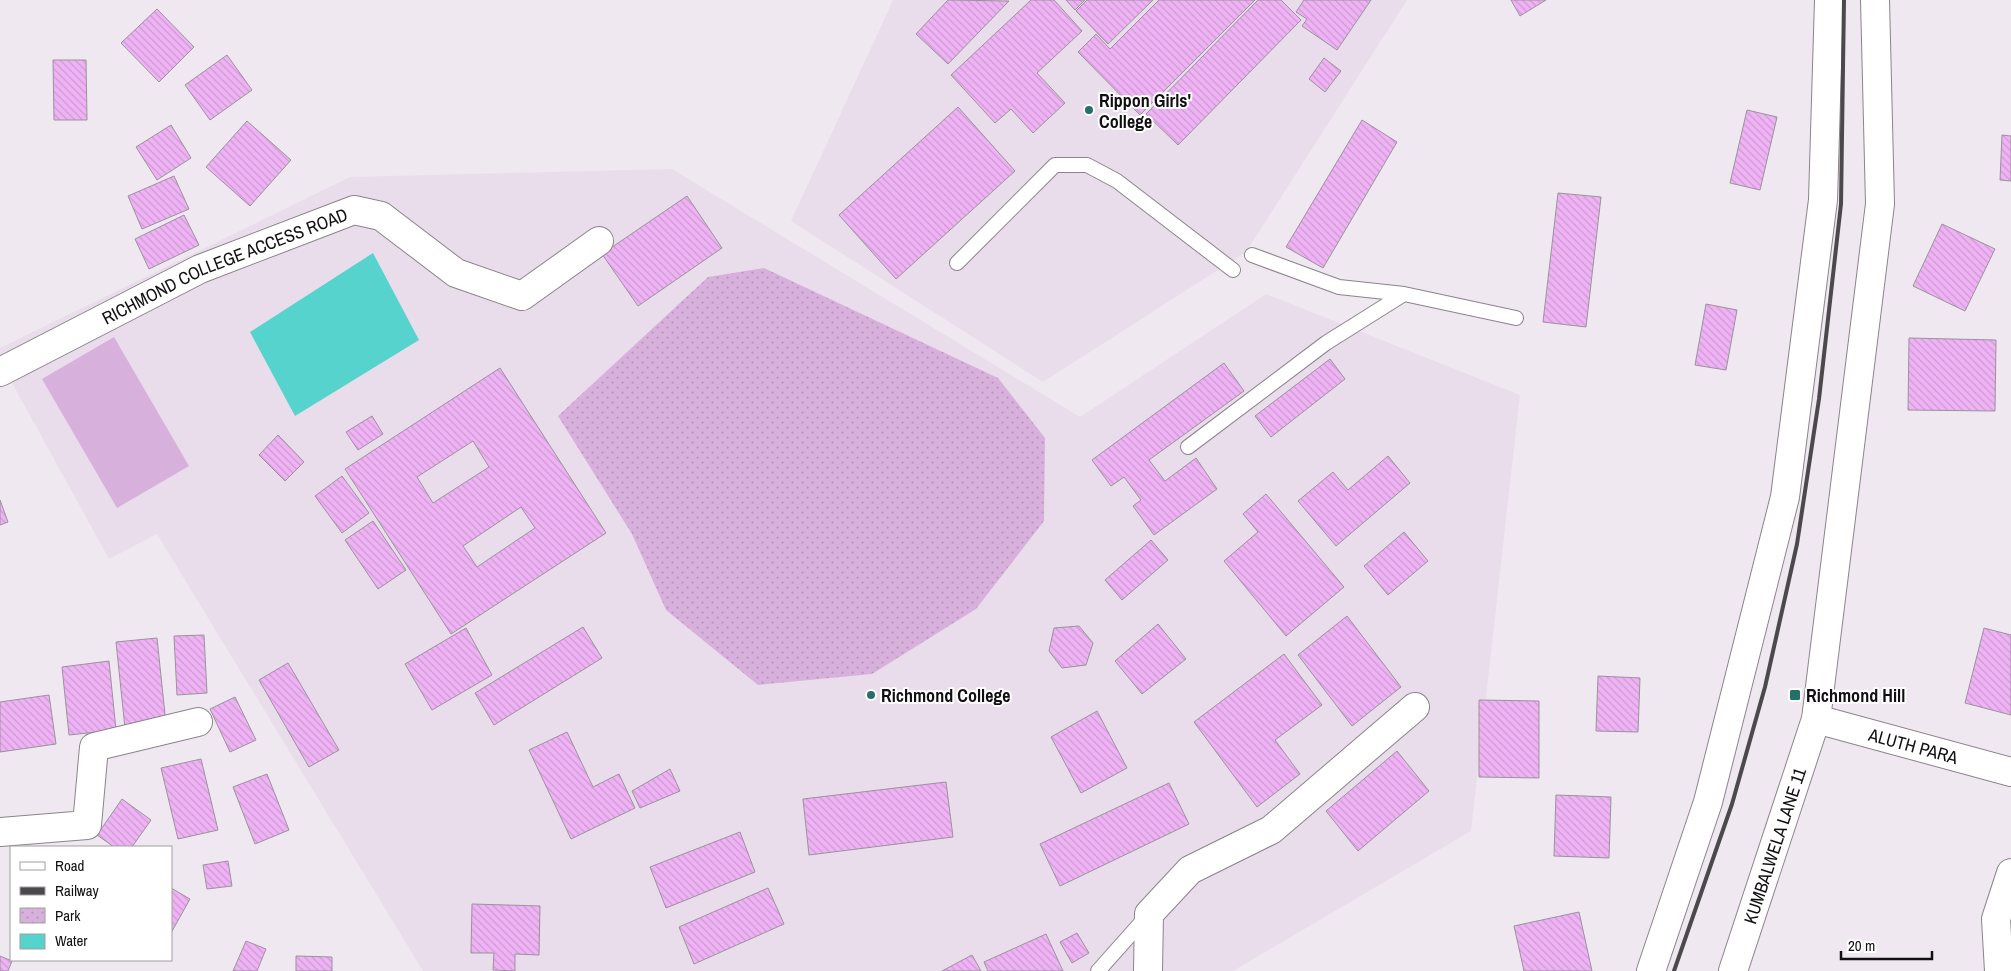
<svg xmlns="http://www.w3.org/2000/svg" width="2011" height="971" font-family="'Archivo Narrow',sans-serif">
  <style>
    .built { fill: #eaddeb }
    .park { fill: url(#park-dots) }
    .garden { fill: #d8b0dc }
    .water { fill: #56d3cc }
    .building { fill: url(#building-back-hatch); stroke: #99939a; fill-rule: evenodd }
    .lines { fill: none; stroke-linecap: round; stroke-linejoin: round }
    .lane-casing { stroke: #8b848b; stroke-width: 16 }
    .street-casing { stroke: #8b848b; stroke-width: 30 }
    .lane { stroke: #fff; stroke-width: 14 }
    .street { stroke: #fff; stroke-width: 28 }
    .rail { stroke: #4c494d; stroke-width: 4 }
    .poi-dot { fill: #256f6b; stroke: #fff; stroke-width: 2 }
    .labels { text-anchor: middle; dominant-baseline: central; stroke-width: 4; stroke-linejoin: round; paint-order: stroke }
    .poi-label { font-size: 18px; font-weight: bold; fill: #110f11; stroke: #fff; text-anchor: start }
    .street-label { font-size: 18px; fill: #110f11; stroke: #fff }
  </style>
  <defs>
    <pattern id="park-dots" width="8" height="8" patternUnits="userSpaceOnUse" patternTransform="scale(1.25)"><rect width="8" height="8" fill="#d8b0dc"/><path d="M2 2h.1M6 6h.1" fill="none" stroke="#b896bc" stroke-width="1.8" stroke-linecap="round"/></pattern>
    <pattern id="building-back-hatch" width="6" height="6" patternUnits="userSpaceOnUse" patternTransform="scale(1.25)"><rect width="6" height="6" fill="#efb3f5"/><path d="M-1 5l2 2M0 0l6 6M5-1l2 2" fill="none" stroke="#cc99d1"/></pattern>
  </defs>
  <rect width="100%" height="100%" fill="#efe8f0"/>
  <path class="built" d="M893,0H1407L1246,252L1043,382L791,221Z
    M672,169L1080,417L1266,294L1520,395L1471,831L1233,971H423L157,534L109,559L0,361V348L350,177Z"/>
  <path class="park" d="M764,268L998,378L1045,438L1044,521L976,609L872,674L758,685L666,610L632,534L558,416L708,277Z"/>
  <path class="garden" d="M114,337L189,466L117,508L42,379Z"/>
  <path class="water" d="M373,253L419,340L295,416L250,332Z"/>
  <path class="building" d="M948,0L1009,1L948,64L916,34Z
    M1031,0H1054L1082,31L1037,73L1065,103L1033,133L1011,109L995,123L951,75Z
    M1066,0H1085L1075,10Z
    M1087,0H1153L1108,44L1076,11Z
    M1159,0H1255L1140,115L1078,52L1096,34L1110,49Z
    M1258,0H1281L1301,20L1178,145L1146,114Z
    M1304,0H1371L1337,50L1302,26L1307,19L1296,12Z
    M1511,0H1546L1520,16Z
    M157,9L194,47L159,82L121,43Z
    M227,55L252,90L210,120L185,85Z
    M1324,58L1341,71L1325,92L1309,79Z
    M53,60H86L87,120H54Z
    M958,107L1015,171L896,279L839,215Z
    M1747,110L1777,117L1760,190L1730,183Z
    M1362,120L1397,142L1323,268L1286,247Z
    M247,121L291,160L250,206L206,167Z
    M171,125L191,158L157,180L136,147Z
    M2002,135L2011,136V181L2000,180Z
    M174,176L189,209L142,229L128,196Z
    M1558,193L1601,197L1586,327L1543,322Z
    M687,196L722,248L638,306L602,254Z
    M184,215L199,245L149,269L135,239Z
    M1942,224L1995,249L1965,311L1913,286Z
    M1706,304L1737,310L1726,370L1695,365Z
    M1909,338L1996,340L1995,411L1908,410Z
    M1330,359L1345,379L1271,437L1255,416Z
    M1224,363L1244,391L1149,460L1165,481L1196,458L1217,489L1154,535L1133,506L1141,500L1124,477L1111,486L1092,460Z
    M500,368L606,533L451,634L345,469ZM473,441L489,467L433,503L417,477ZM521,507L535,528L477,567L463,546Z
    M372,416L383,434L358,450L346,432Z
    M278,435L304,462L285,481L259,455Z
    M1388,456L1410,483L1336,546L1298,501L1333,472L1348,490Z
    M342,476L369,513L342,533L315,496Z
    M1266,494L1344,587L1286,636L1224,561L1258,532L1243,514Z
    M0,500L8,522L0,525Z
    M373,521L406,570L378,589L345,540Z
    M1404,532L1428,561L1388,595L1364,566Z
    M1151,540L1168,560L1122,600L1105,580Z
    M1347,616L1401,687L1352,726L1298,655Z
    M1158,624L1186,659L1142,694L1115,661Z
    M1079,626L1093,643L1086,665L1062,668L1049,651L1054,628Z
    M583,627L602,658L494,725L475,693Z
    M466,628L492,675L432,710L405,664Z
    M1984,628L2011,635V715L1965,703Z
    M204,635L207,693L177,695L174,636Z
    M157,638L166,724L125,728L116,642Z
    M1284,654L1322,705L1275,740L1300,774L1257,807L1194,722Z
    M109,661L116,730L69,735L62,667Z
    M288,663L339,750L309,767L259,680Z
    M1598,676L1640,678L1638,732L1596,731Z
    M49,695L56,744L0,752V702Z
    M235,697L256,740L230,752L210,709Z
    M1479,700L1539,701V778L1479,777Z
    M1097,711L1127,768L1081,793L1051,737Z
    M567,732L593,787L619,774L635,808L571,839L529,750Z
    M1397,751L1429,791L1358,851L1326,811Z
    M201,759L218,830L178,839L161,768Z
    M670,769L680,791L640,808L632,791Z
    M267,774L289,830L255,844L233,787Z
    M946,782L953,837L809,855L803,799Z
    M1169,783L1189,824L1060,886L1040,844Z
    M1556,795L1611,797L1609,858L1554,856Z
    M122,799L151,820L132,847H114L97,835Z
    M740,832L755,872L666,908L650,867Z
    M228,861L232,886L207,889L203,865Z
    M171,888L190,899L171,933Z
    M768,888L784,924L694,964L679,927Z
    M472,904L540,906L539,955L515,954V971L493,970L494,953H471Z
    M1579,912L1592,971H1524L1514,926Z
    M1077,933L1089,953L1072,963L1060,942Z
    M1046,934L1063,971H988L984,962Z
    M246,941L266,949L257,971H233Z
    M972,955L981,971H942Z
    M0,956L12,961L8,971H0Z
    M296,956L332,957V971H296Z"/>
  <g class="lines">
    <g class="lane-casing">
      <path id="lane" d="M1252,255L1339,287L1404,294L1516,318
        M957,263L1055,165H1087L1117,181L1233,270
        M1188,447L1326,343L1404,294
        M1098,971L1147,916"/>
    </g>
    <g class="street-casing">
      <g id="street">
        <path id="s1" d="M0,372L200,269L354,210L381,216L456,273L522,296L599,241"/>
        <path id="s2" d="M1816,719L2011,772"/>
        <path d="M0,832L87,825L94,747L198,722"/>
        <path d="M1148,971L1149,914L1190,870L1271,830L1415,707"/>
        <path d="M1651,971L1708,802L1785,497L1823,200L1829,0"/>
        <path id="s3" d="M1733,971L1816,719L1880,204L1875,0"/>
        <path d="M1999,971L1996,919L2011,873"/>
      </g>
    </g>
    <use href="#lane" class="lane"/>
    <use href="#street" class="street"/>
    <path class="rail" d="M1674,971L1732,804L1765,687L1797,544L1819,399L1841,204L1844,0"/>
  </g>
  <g class="poi-dot">
    <circle cx="1089" cy="110" r="5"/>
    <circle cx="871" cy="695" r="5"/>
    <rect x="1789" y="689" width="12" height="12" rx="2.5"/>
  </g>
  <g class="labels">
    <g class="poi-label">
      <text x="1099" y="100">Rippon Girls'<tspan x="1099" dy="21">College</tspan></text>
      <text x="881" y="695">Richmond College</text>
      <text x="1806" y="695">Richmond Hill</text>
    </g>
    <g class="street-label">
      <text stroke="none"><textPath href="#s1" startOffset="249">RICHMOND COLLEGE ACCESS ROAD</textPath></text>
      <text stroke="none"><textPath href="#s2" startOffset="101">ALUTH PARA</textPath></text>
      <text stroke="none"><textPath href="#s3" startOffset="132">KUMBALWELA LANE 11</textPath></text>
    </g>
  </g>
  <rect x="10" y="846" width="162" height="115" fill="#ffffff" stroke="#a09fa0"/>
  <rect x="20" y="862" width="25" height="8" fill="#ffffff" stroke="#a09fa0"/>
  <text x="55" y="871" font-size="15" fill="#110f11">Road</text>
  <rect x="20" y="887" width="25" height="8" fill="#4c494d" stroke="#a09fa0"/>
  <text x="55" y="896" font-size="15" fill="#110f11">Railway</text>
  <rect x="20" y="908" width="25" height="15" fill="url(#park-dots)" stroke="#a09fa0"/>
  <text x="55" y="921" font-size="15" fill="#110f11">Park</text>
  <rect x="20" y="934" width="25" height="15" fill="#56d3cc" stroke="#a09fa0"/>
  <text x="55" y="946" font-size="15" fill="#110f11">Water</text>
  <path d="M1841 951v8h91v-8" fill="none" stroke="#110f11" stroke-width="2.5"/>
  <text x="1848" y="951" font-size="15" fill="#110f11" stroke="#ffffff" stroke-width="4" paint-order="stroke">20 m</text>
</svg>
